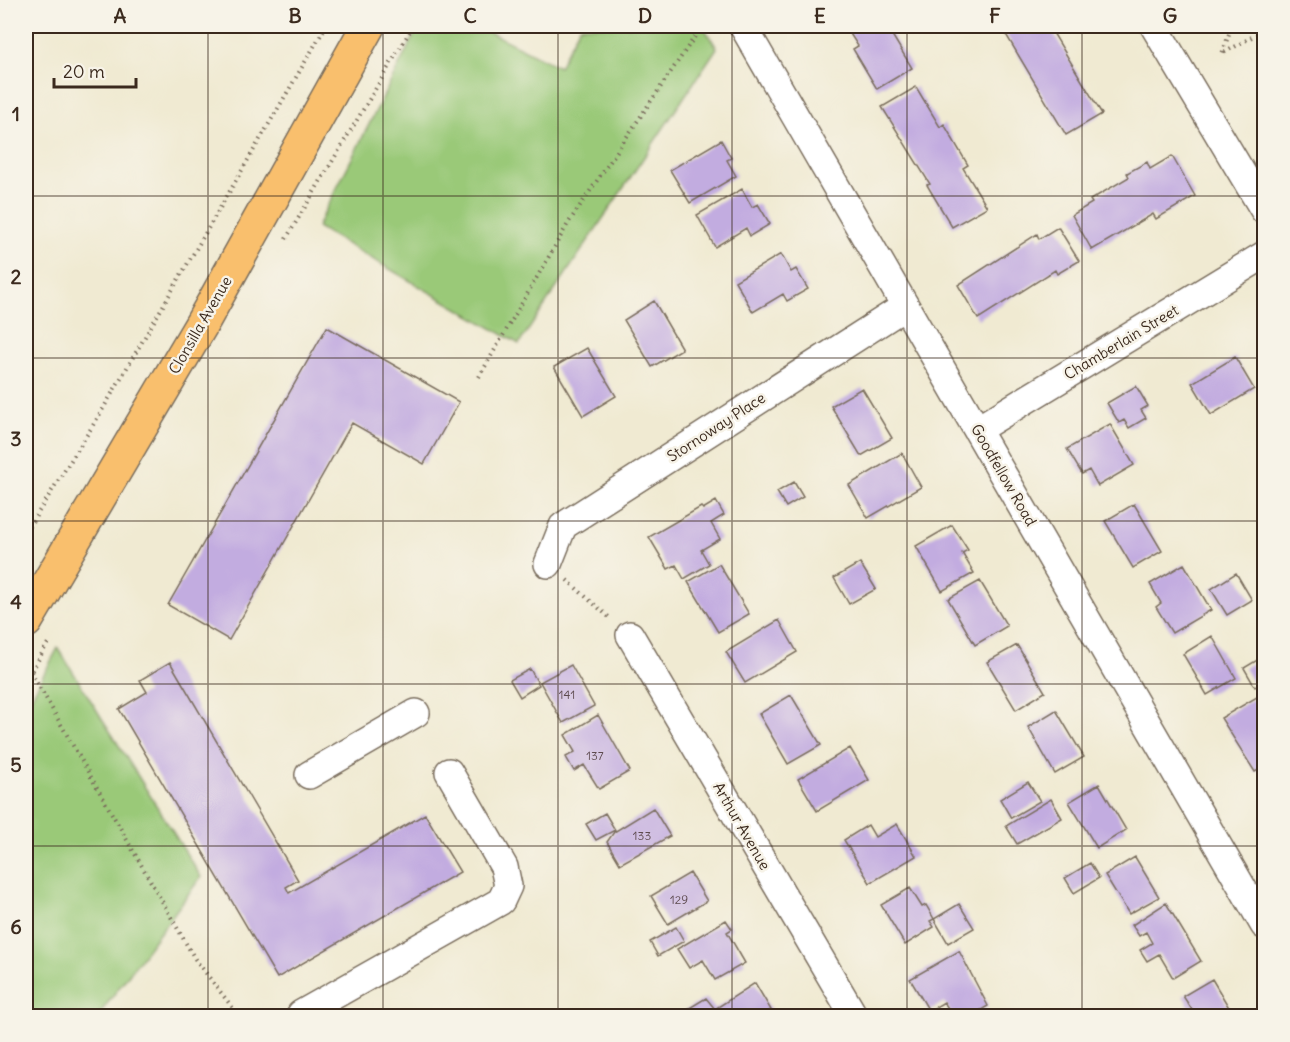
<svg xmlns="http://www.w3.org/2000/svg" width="1290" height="1042" font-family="Delius,sans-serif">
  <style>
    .green { fill: #9ac978; stroke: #6a7a4b; stroke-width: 1.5 }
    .building { fill: #c2ace0 }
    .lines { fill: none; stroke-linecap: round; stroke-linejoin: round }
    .minor-casing { stroke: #7a6d5d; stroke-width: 30 }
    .major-casing { stroke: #7a6d5d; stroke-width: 36 }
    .path { stroke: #7a6d5d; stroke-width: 4; stroke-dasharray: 1.5 4.5; stroke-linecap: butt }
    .minor { stroke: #fff; stroke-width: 27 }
    .major { stroke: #f9bf6d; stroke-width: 33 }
    .grid { fill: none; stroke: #3b2a1e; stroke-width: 1.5; stroke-opacity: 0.55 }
    .labels { text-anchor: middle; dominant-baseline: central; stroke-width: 5; stroke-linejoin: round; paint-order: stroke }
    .number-label { font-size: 12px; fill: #5d4a4e }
    .street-label { font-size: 15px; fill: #3b2a1e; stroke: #f7f3e8 }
    .neatline { fill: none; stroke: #3b2a1e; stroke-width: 2 }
    .grid-label { font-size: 20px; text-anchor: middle; font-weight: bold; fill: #3b2a1e }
  </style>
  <rect width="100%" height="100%" fill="#f7f3e8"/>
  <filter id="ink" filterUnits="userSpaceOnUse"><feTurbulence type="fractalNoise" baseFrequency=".0167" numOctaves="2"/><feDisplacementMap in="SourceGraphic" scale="12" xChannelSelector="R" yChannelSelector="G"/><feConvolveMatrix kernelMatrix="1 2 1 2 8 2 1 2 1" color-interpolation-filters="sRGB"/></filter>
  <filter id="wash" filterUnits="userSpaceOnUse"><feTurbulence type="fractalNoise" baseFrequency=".008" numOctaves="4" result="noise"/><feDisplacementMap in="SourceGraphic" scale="24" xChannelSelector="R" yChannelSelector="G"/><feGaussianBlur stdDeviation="1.35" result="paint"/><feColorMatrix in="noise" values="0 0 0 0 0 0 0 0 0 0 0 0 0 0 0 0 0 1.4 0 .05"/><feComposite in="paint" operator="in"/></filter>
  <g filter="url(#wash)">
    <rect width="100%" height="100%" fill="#f0ead2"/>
    <path class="green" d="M419,26H477L559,67L580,26H703L717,48L519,344L317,227Z
      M58,648L201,877L98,1016H26V707Z"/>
    <g id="blocks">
      <path class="building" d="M845,26H892L893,28L889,30L912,68L877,89L853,49L858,46Z
        M1001,26H1049L1102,114L1066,135Z
        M916,87L940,127L944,124L968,165L963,168L987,207L952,227L927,185L930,184L882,107Z
        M721,140L731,158L727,160L736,176L690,203L670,170Z
        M1172,156L1195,196L1156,219L1153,214L1092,250L1072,215L1092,203L1090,200L1129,177L1127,173L1147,162L1150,169Z
        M742,189L752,207L758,204L770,224L750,236L746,228L715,247L697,215Z
        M1058,227L1079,261L1057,274L1055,270L978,319L958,285L1037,234L1039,239Z
        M781,254L791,272L796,269L808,289L787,301L783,294L753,312L735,281Z
        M654,301L682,349L652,367L624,320Z
        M327,327L459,402L424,464L352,423L229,640L168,605Z
        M587,348L616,396L583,416L554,367Z
        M1235,357L1254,389L1211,415L1192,383Z
        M1136,386L1148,406L1141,410L1146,418L1129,428L1124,420L1119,423L1107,403Z
        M862,388L892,438L861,456L831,406Z
        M1110,424L1134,465L1098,486L1089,470L1082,474L1067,449Z
        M902,453L921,487L868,518L849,485Z
        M794,482L803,497L786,507L777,492Z
        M716,501L724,515L711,523L720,539L701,550L709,564L684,579L676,565L668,569L649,537L701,507L703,509Z
        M1134,504L1162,551L1133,568L1105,521Z
        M952,525L968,550L962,553L974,573L942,591L916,546Z
        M860,563L876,589L849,604L834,578Z
        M719,564L749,614L718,632L688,582Z
        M1184,564L1211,610L1172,633L1156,607L1161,603L1150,584Z
        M1236,573L1252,600L1227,615L1211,589Z
        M980,581L1007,626L975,645L948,599Z
        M779,620L797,652L745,683L726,652Z
        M1212,636L1236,678L1207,695L1183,654Z
        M1017,645L1045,692L1016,710L987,662Z
        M1264,656V681L1255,687L1244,668Z
        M170,662L298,880L286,887L289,893L425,814L460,872L277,978L119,709L147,692L140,680Z
        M571,665L594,706L563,723L540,682Z
        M530,669L539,685L520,697L510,680Z
        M1262,694L1264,698V767L1255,772L1221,718Z
        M791,695L821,745L788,764L759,714Z
        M1056,710L1084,757L1055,774L1028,727Z
        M598,715L630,771L599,789L584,765L574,771L566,757L575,752L565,735Z
        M850,748L869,780L817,811L798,779Z
        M1028,782L1040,801L1011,818L1000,799Z
        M1099,784L1126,830L1097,848L1069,802Z
        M1051,799L1062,818L1017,844L1006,826Z
        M653,808L670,836L620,864L607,842L614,832Z
        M605,813L615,830L596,840L586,824Z
        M897,824L916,856L870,883L844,840L868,825L875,837Z
        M1135,857L1159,897L1129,914L1105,875Z
        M1090,863L1099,878L1074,893L1065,878Z
        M690,873L707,901L668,924L651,896Z
        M910,888L922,907L926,905L934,919L930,921L934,927L905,945L881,905Z
        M1166,903L1201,961L1173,978L1159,954L1147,961L1140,950L1152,943L1146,932L1139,936L1132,925Z
        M959,904L974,928L948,943L934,919Z
        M726,920L732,929L727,932L745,963L715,980L703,960L689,968L677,949Z
        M676,927L684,941L658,956L650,942Z
        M959,951L988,1006L971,1016H953L944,1002L929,1011L910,979Z
        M1212,979L1234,1016H1196L1183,996Z
        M755,983L771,1010L763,1015L764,1016L678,1015L706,998L715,1009Z"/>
    </g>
  </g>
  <g filter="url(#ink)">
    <use href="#blocks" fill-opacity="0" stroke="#7a6d5d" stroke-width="1.5"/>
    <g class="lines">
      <g class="minor-casing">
        <path id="minor" d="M743,26L1264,925
          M1154,26L1264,210
          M978,429L1264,255
          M548,564L563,526L904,307
          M630,635L854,1016
          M309,775L416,713
          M301,1014L501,901L508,886L504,867L449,772"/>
      </g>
      <g class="major-casing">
        <path id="major" d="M26,621L201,325L368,26"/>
      </g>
      <path class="path" d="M1229,34L1222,54L1264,30
        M286,239L413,26
        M479,377L569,222L702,26
        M26,532L100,414L326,26
        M567,580L611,619
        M31,672L195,959L239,1016
        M26,681L48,643"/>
      <use href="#minor" class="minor"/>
      <use href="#major" class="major"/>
    </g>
  </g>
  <path class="grid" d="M208,26V1016M383,26V1016M558,26V1016M732,26V1016M907,26V1016M1082,26V1016M26,196H1264M26,358H1264M26,521H1264M26,684H1264M26,846H1264"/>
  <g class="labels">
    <g class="number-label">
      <text x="567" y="694">141</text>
      <text x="595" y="755">137</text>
      <text x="642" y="835">133</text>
      <text x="679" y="899">129</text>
    </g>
    <g class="street-label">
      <text transform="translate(200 325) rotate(-60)">Clonsilla Avenue</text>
      <text transform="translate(1121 342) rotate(-31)">Chamberlain Street</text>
      <text transform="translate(716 427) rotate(-33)">Stornoway Place</text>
      <text transform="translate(1004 475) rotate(60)">Goodfellow Road</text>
      <text transform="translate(742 826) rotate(60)">Arthur Avenue</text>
    </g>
  </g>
  <rect width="1290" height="1042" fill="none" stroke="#f7f3e8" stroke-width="66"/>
  <path d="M54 78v9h82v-9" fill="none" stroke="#3b2a1e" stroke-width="3"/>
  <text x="63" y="78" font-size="18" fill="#3b2a1e" stroke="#f7f3e8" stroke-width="4.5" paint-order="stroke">20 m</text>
  <rect x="33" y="33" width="1224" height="976" class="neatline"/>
  <g class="grid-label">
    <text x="120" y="23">A</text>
    <text x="295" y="23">B</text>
    <text x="470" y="23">C</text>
    <text x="645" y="23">D</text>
    <text x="820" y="23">E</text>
    <text x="995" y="23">F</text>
    <text x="1170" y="23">G</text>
    <text x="16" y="121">1</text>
    <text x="16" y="284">2</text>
    <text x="16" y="446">3</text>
    <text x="16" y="609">4</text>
    <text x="16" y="772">5</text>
    <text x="16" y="934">6</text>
  </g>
</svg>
